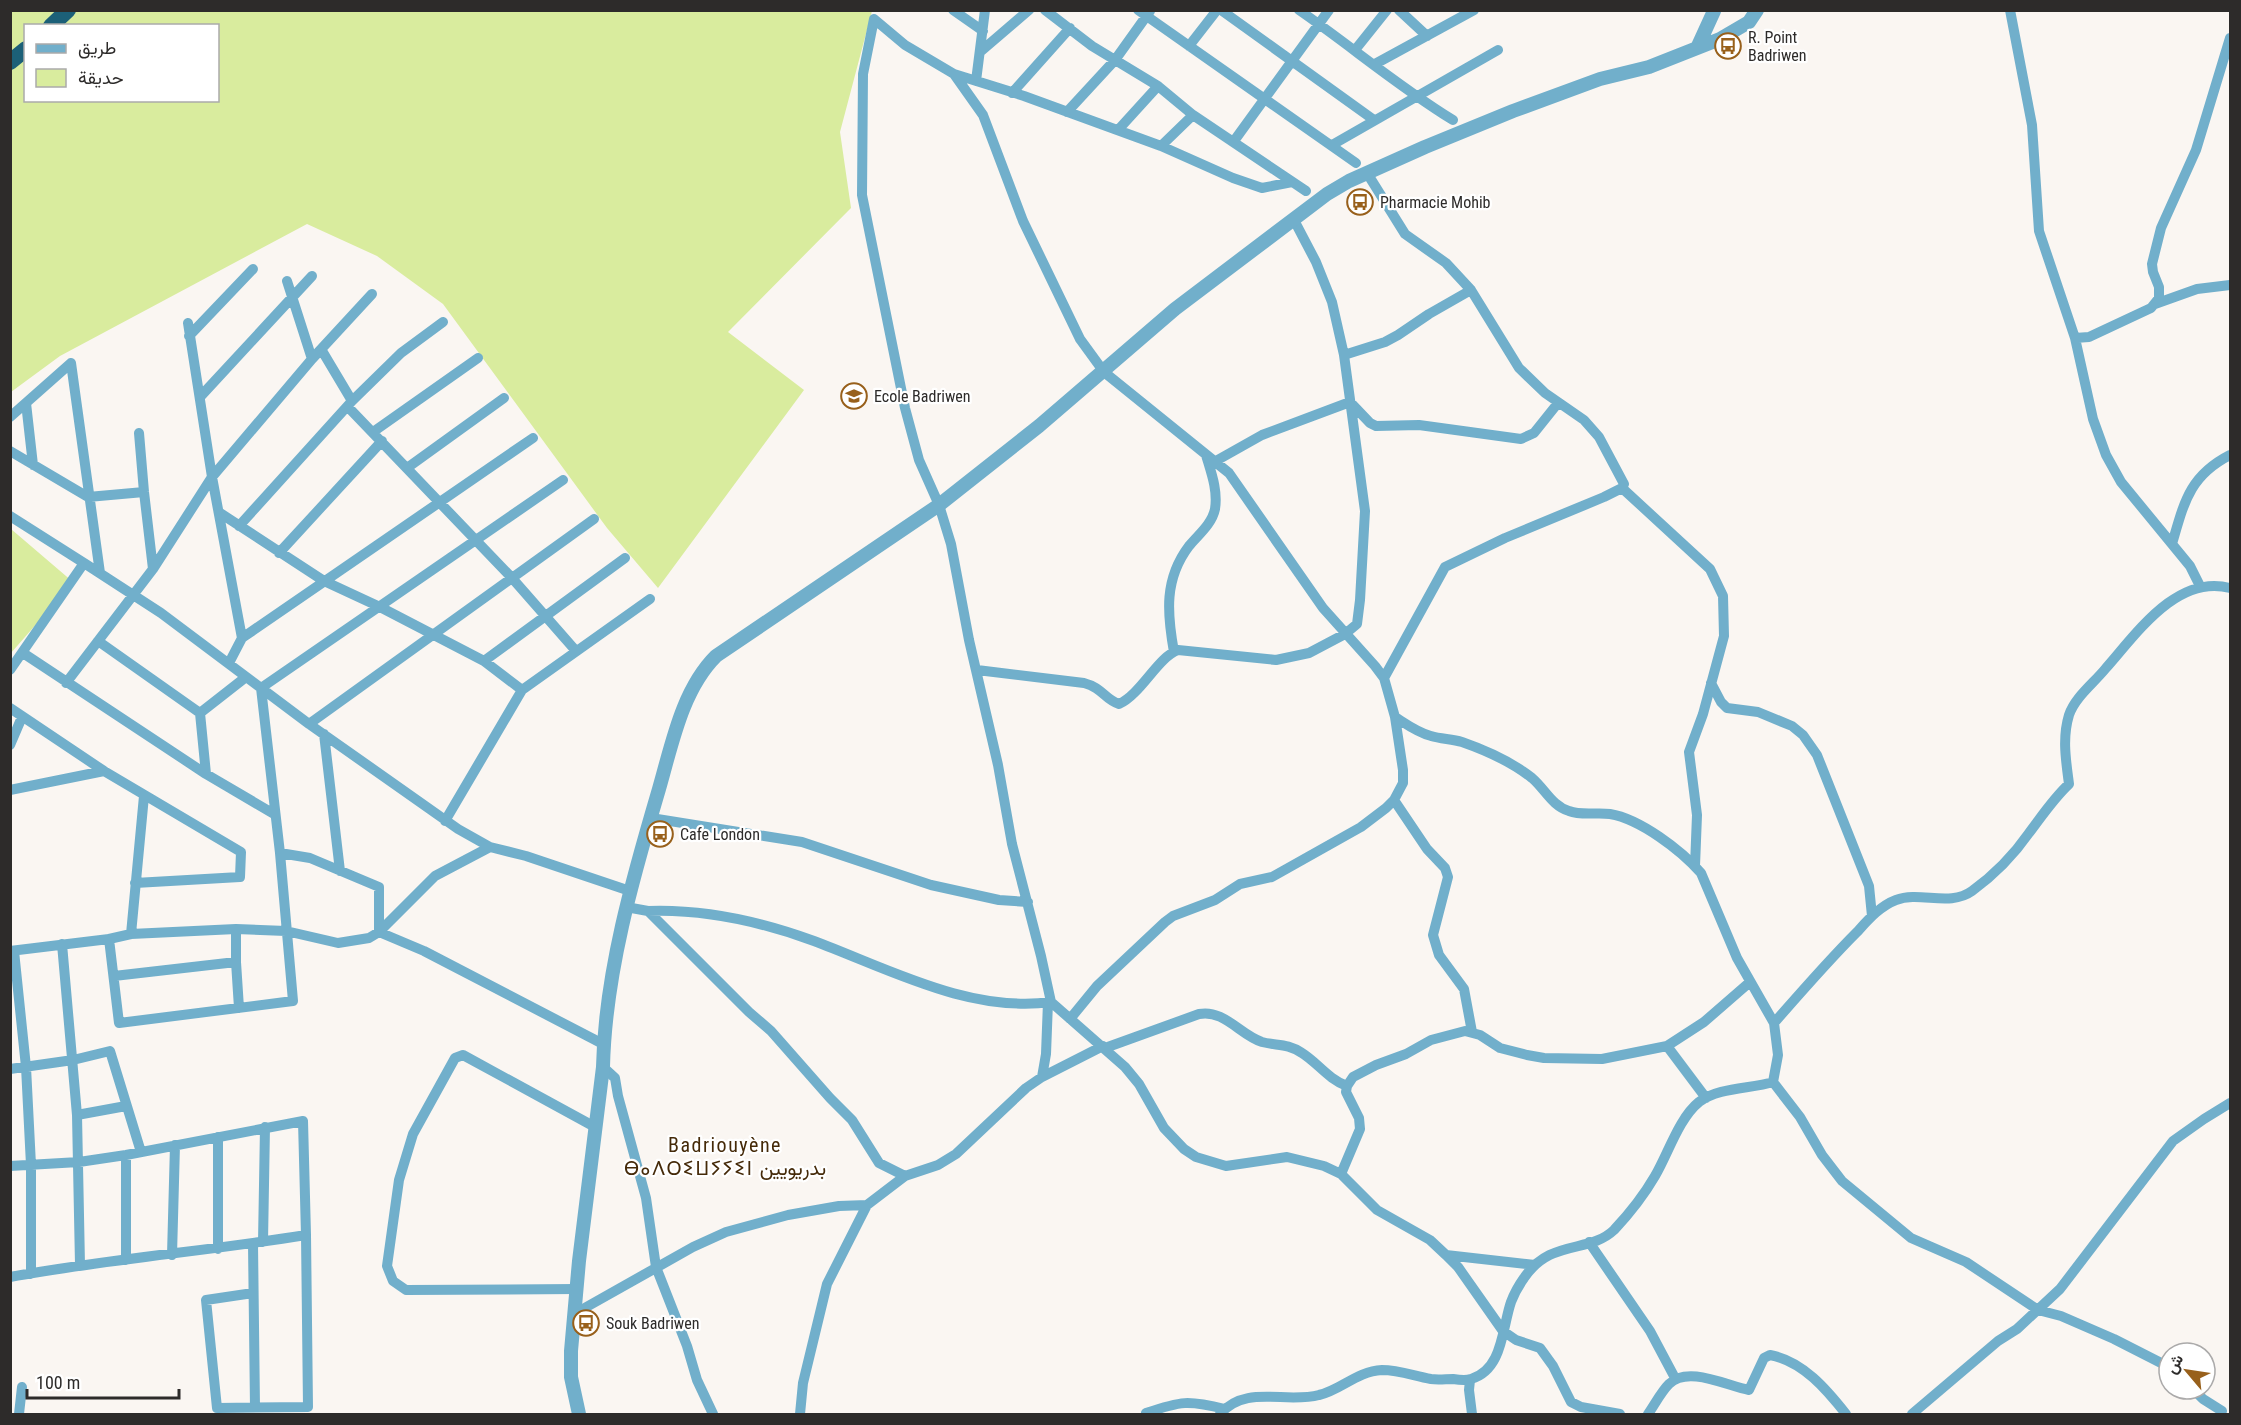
<svg xmlns="http://www.w3.org/2000/svg" width="2241" height="1425" font-family="'Roboto Condensed',Vazirmatn,'Noto Sans Tifinagh',sans-serif">
  <style>
    .green { fill: #d9ec9e; fill-rule: evenodd }
    .lines { fill: none; stroke-linecap: round; stroke-linejoin: round }
    .minor { stroke: #71afcb; stroke-width: 10 }
    .tertiary { stroke: #71afcb; stroke-width: 14 }
    .trunk { stroke: #1c6078; stroke-width: 16 }
    .labels { text-anchor: middle; dominant-baseline: central; stroke-width: 4.5; stroke-linejoin: round; paint-order: stroke }
    .poi-label { font-size: 16px; fill: #2d2b2a; stroke: #fff; text-anchor: start }
    .quarter-label { font-size: 20px; letter-spacing: 1.5px; fill: #452a09; stroke: #fff }
  </style>
  <rect width="100%" height="100%" fill="#faf6f2"/>
  <path class="green" d="M11,11H872L840,132L851,208L728,332L804,390L658,588L607,528L443,304L377,256L307,224L60,356L11,392ZM26,26H218V100H26Z
    M11,529L73,582L11,653Z"/>
  <g class="lines">
    <path class="minor" d="M953,10L983,31
      M1045,10L1092,46L1158,86L1193,115L1306,191
      M1138,10L1356,163
      M1221,10L1374,120
      M1299,10C1351,46 1399,87 1453,120
      M1399,10L1427,36
      M2010,10L2032,125L2039,231L2075,338L2093,419L2106,455L2121,482L2190,566L2200,586
      M1189,46L1217,10
      M1355,50L1387,10
      M980,52L1029,10
      M1375,64L1474,10
      M954,74L1024,96L1161,146L1233,178L1262,188L1292,182
      M976,81L985,10
      M1012,93L1070,28
      M1067,112L1115,60L1150,11
      M1118,130L1158,86
      M1234,141L1329,10
      M1332,145L1498,50
      M1161,146L1193,115
      M1367,173L1405,234L1446,263L1471,290L1519,368L1545,393L1584,420L1599,437L1624,484L1622,488L1604,497L1505,538L1445,567L1384,678
      M287,281L312,359
      M2155,304L2197,289L2230,285
      M188,323L212,477L242,638L229,663
      M189,336L253,269
      M2075,338L2089,337L2151,308L2159,298V287L2153,272L2152,264L2161,228L2196,150L2230,38
      M321,349L352,401
      M1344,355L1385,342L1398,335L1429,314L1471,290
      M71,363L100,573
      M200,397L312,276
      M26,403L33,465
      M348,407L512,578L576,651
      M10,417L71,363
      M373,432L478,358
      M139,433L144,492L153,569
      M10,451L88,497L144,492
      M1214,462L1262,435L1350,402L1370,423L1376,426L1419,425L1521,439L1534,433L1558,403
      M407,468L504,398
      M1622,488L1710,569L1723,596L1724,636L1703,714L1689,752L1697,815L1695,866
      M220,513L324,581L380,607L484,661L522,690
      M10,516L84,563
      M239,526L352,401L401,353L443,322
      M2172,544C2184,503 2189,476 2230,455
      M279,553L382,441
      M242,638L533,438
      M98,641L200,713
      M1174,652C1167,613 1164,579 1189,546C1198,535 1212,524 1215,509C1218,490 1211,472 1206,455
      M23,653L206,774L274,814
      M484,661L625,558
      M10,670L84,563L161,613L309,724L458,829L490,847L526,856L630,891
      M977,670L1084,683C1103,688 1104,699 1119,704C1141,694 1158,657 1178,650L1276,660L1309,653L1345,634L1357,624L1360,600L1365,511L1344,355L1332,302L1316,262L1294,220
      M66,683L153,569L212,477L312,359L372,294
      M1711,683L1721,702L1727,708L1758,712L1792,726L1803,735L1817,755L1869,886L1872,916
      M10,708L104,771L241,852L240,877L135,883
      M1395,717C1406,724 1418,733 1431,736C1441,739 1452,739 1462,742C1485,750 1513,763 1532,778C1545,789 1552,806 1569,811C1582,816 1596,812 1610,814C1640,819 1681,850 1701,873L1737,958L1774,1023L1778,1055L1773,1082L1800,1117L1822,1155L1842,1181L1911,1238L1966,1262L2038,1310L2061,1316L2114,1339L2169,1367
      M309,724L594,519
      M324,734L340,871
      M10,745L22,717
      M206,774L200,713L246,677
      M10,790L104,771
      M144,796L131,934L236,929L286,931L338,943L369,938L379,932L435,876L490,847
      M1394,800L1427,849L1445,868L1448,877L1433,935L1439,955L1464,989L1472,1032
      M651,818L802,842L931,885L999,900L1028,902
      M445,821L522,690L650,599
      M280,853L310,858L379,887V932L424,951L603,1044
      M626,907L648,911
      M131,934L109,939L119,1023L293,1001L280,853L261,688L563,480
      M62,944L77,1115L80,1265
      M10,951L109,939
      M14,951L26,1067L31,1165V1274
      M236,962L239,1008
      M114,976L236,962V929
      M1070,1019L1097,986L1165,922L1173,916L1215,900L1240,884L1272,877L1361,827L1386,808L1394,800L1403,783V770L1395,717L1384,678L1375,666L1323,608L1229,473L1104,372L1080,339L1023,221L983,115L954,74L905,45L874,19L863,74L862,195L905,408L919,460L939,505L951,544L969,640L998,765L1012,844L1041,956L1051,1002L1125,1067L1139,1084L1164,1128L1184,1149L1196,1157L1226,1166L1287,1157L1324,1166L1341,1174L1360,1129L1359,1118L1346,1092L1347,1086L1353,1077L1376,1065L1406,1054L1431,1040L1465,1031L1480,1035L1500,1048L1527,1055L1544,1058L1602,1059L1667,1046L1704,1022L1750,982
      M1774,1023C1801,992 1828,961 1857,932C1868,920 1880,906 1896,900C1920,891 1950,907 1972,891C1994,875 2013,856 2029,833C2042,816 2053,799 2069,784C2066,761 2062,738 2069,715C2075,697 2094,683 2106,668C2137,633 2177,574 2230,588
      M1667,1046L1706,1098
      M1105,1048L1199,1014C1224,1009 1240,1035 1262,1042C1277,1046 1287,1043 1302,1053C1318,1063 1328,1079 1347,1086
      M603,1067L615,1078L618,1096L646,1198L656,1267L687,1346L697,1380L713,1414
      M10,1069L73,1060L110,1051L141,1152
      M1042,1077L1046,1054L1048,1002
      M77,1115L126,1106
      M218,1137V1249
      M126,1155V1260
      M10,1166L79,1162L126,1155L303,1121L306,1235L308,1407L217,1408L206,1300L253,1293
      M1341,1174L1377,1210L1430,1240L1446,1255L1458,1267L1503,1331L1516,1340L1540,1348L1553,1366L1571,1402L1581,1407L1620,1414
      M905,1176L879,1163L852,1120L830,1098L771,1031L749,1012L648,911C703,909 762,922 814,941C889,969 969,1013 1051,1002
      M263,1242L265,1127
      M1589,1242L1650,1331L1675,1378
      M253,1244L255,1407
      M172,1255L175,1145
      M1446,1255L1535,1265
      M10,1277C109,1259 208,1251 306,1235
      M577,1289L406,1290L393,1281L387,1266L399,1180L413,1134L455,1058L463,1055L595,1127
      M574,1314L693,1247L726,1232L788,1215L839,1206L867,1205L905,1176L938,1165L956,1154L1026,1088L1042,1077L1103,1046
      M1470,1380L1469,1390L1472,1414
      M2193,1389L2203,1399L2222,1411
      M1146,1413C1181,1401 1188,1400 1225,1409
      M19,1414L22,1387
      M800,1414L803,1383L827,1284L867,1205
      M1220,1414C1246,1384 1285,1404 1319,1395C1341,1390 1357,1371 1382,1370C1399,1370 1414,1376 1431,1379C1438,1380 1446,1379 1453,1379C1459,1380 1466,1381 1471,1379C1503,1370 1502,1328 1511,1302C1514,1294 1519,1285 1524,1278C1551,1238 1589,1254 1614,1230C1629,1214 1644,1195 1655,1176C1668,1154 1679,1118 1699,1102C1719,1087 1751,1089 1773,1082
      M1648,1414C1655,1404 1661,1392 1669,1384C1688,1365 1727,1386 1749,1390L1764,1358L1770,1355C1803,1361 1827,1390 1846,1414
      M1912,1414L1998,1341L2017,1329L2060,1289L2173,1141L2204,1119L2230,1103"/>
    <path class="tertiary" d="M1698,46L1714,11
      M579,1414L571,1377V1351L579,1261L603,1067C605,974 633,877 659,789C672,744 682,690 716,656L939,505L1039,426L1175,309L1327,194L1349,181L1425,147L1513,111L1600,79L1649,67L1720,39L1749,22L1757,10"/>
    <path class="trunk" d="M51,26L68,10
      M10,62L26,49"/>
  </g>
  <defs>
    <g id="bus-ring" transform="scale(1.35)"><circle r="9.5" fill="#fff" stroke="#98601b" stroke-width="1.5"/><path d="M-5-6H5V4H4V6H2V4H-2V6H-4V4H-5ZM-3.5-4V0h7V-4ZM-3.5 1.2v1.5H-2V1.2ZM2 1.2v1.5H3.5V1.2Z" fill="#98601b"/></g>
    <g id="school-ring" transform="scale(1.35)"><circle r="9.5" fill="#fff" stroke="#98601b" stroke-width="1.5"/><path d="M0-5L7-2L0 1L-7-2ZM-4 1L0 2.5L4 1V4Q0 6-4 4Z" fill="#98601b"/></g>
  </defs>
  <g fill-rule="evenodd">
    <use href="#bus-ring" x="1728" y="46"/>
    <use href="#bus-ring" x="1360" y="202"/>
    <use href="#school-ring" x="854" y="396"/>
    <use href="#bus-ring" x="660" y="834"/>
    <use href="#bus-ring" x="586" y="1323"/>
  </g>
  <g class="labels">
    <g class="poi-label">
      <text x="1748" y="37">R. Point<tspan x="1748" dy="18">Badriwen</tspan></text>
      <text x="1380" y="202">Pharmacie Mohib</text>
      <text x="874" y="396">Ecole Badriwen</text>
      <text x="680" y="834">Cafe London</text>
      <text x="606" y="1323">Souk Badriwen</text>
    </g>
    <g class="quarter-label">
      <text x="725" y="1145">Badriouyène<tspan x="725" dy="23">ⴱⴰⴷⵔⵉⵡⵢⵢⵉⵏ بدريويين</tspan></text>
    </g>
  </g>
  <rect width="2241" height="1425" fill="none" stroke="#2d2b2a" stroke-width="24"/>
  <rect x="24" y="24" width="195" height="78" fill="#ffffff" stroke="#abaaaa" stroke-width="1.5"/>
  <rect x="36" y="44" width="30" height="9" fill="#71afcb" stroke="#abaaaa" stroke-width="1.5"/>
  <text x="78" y="54" font-size="18" fill="#2d2b2a">طريق</text>
  <rect x="36" y="69" width="30" height="18" fill="#d9ec9e" stroke="#abaaaa" stroke-width="1.5"/>
  <text x="78" y="84" font-size="18" fill="#2d2b2a">حديقة</text>
  <g transform="translate(2187 1371) rotate(299)"><circle r="28" fill="#ffffff" stroke="#abaaaa" stroke-width="1.5"/>
  <path d="M0-4.5L10 22L0 15L-10 22Z" fill="#98601b"/>
  <text y="-9" font-size="16" font-weight="bold" text-anchor="middle" fill="#2d2b2a">ش</text>
  </g>
  <path d="M27 1389v9h152v-9" fill="none" stroke="#2d2b2a" stroke-width="3"/>
  <text x="36" y="1389" font-size="18" fill="#2d2b2a" stroke="#ffffff" stroke-width="4.5" paint-order="stroke">100 m</text>
</svg>
